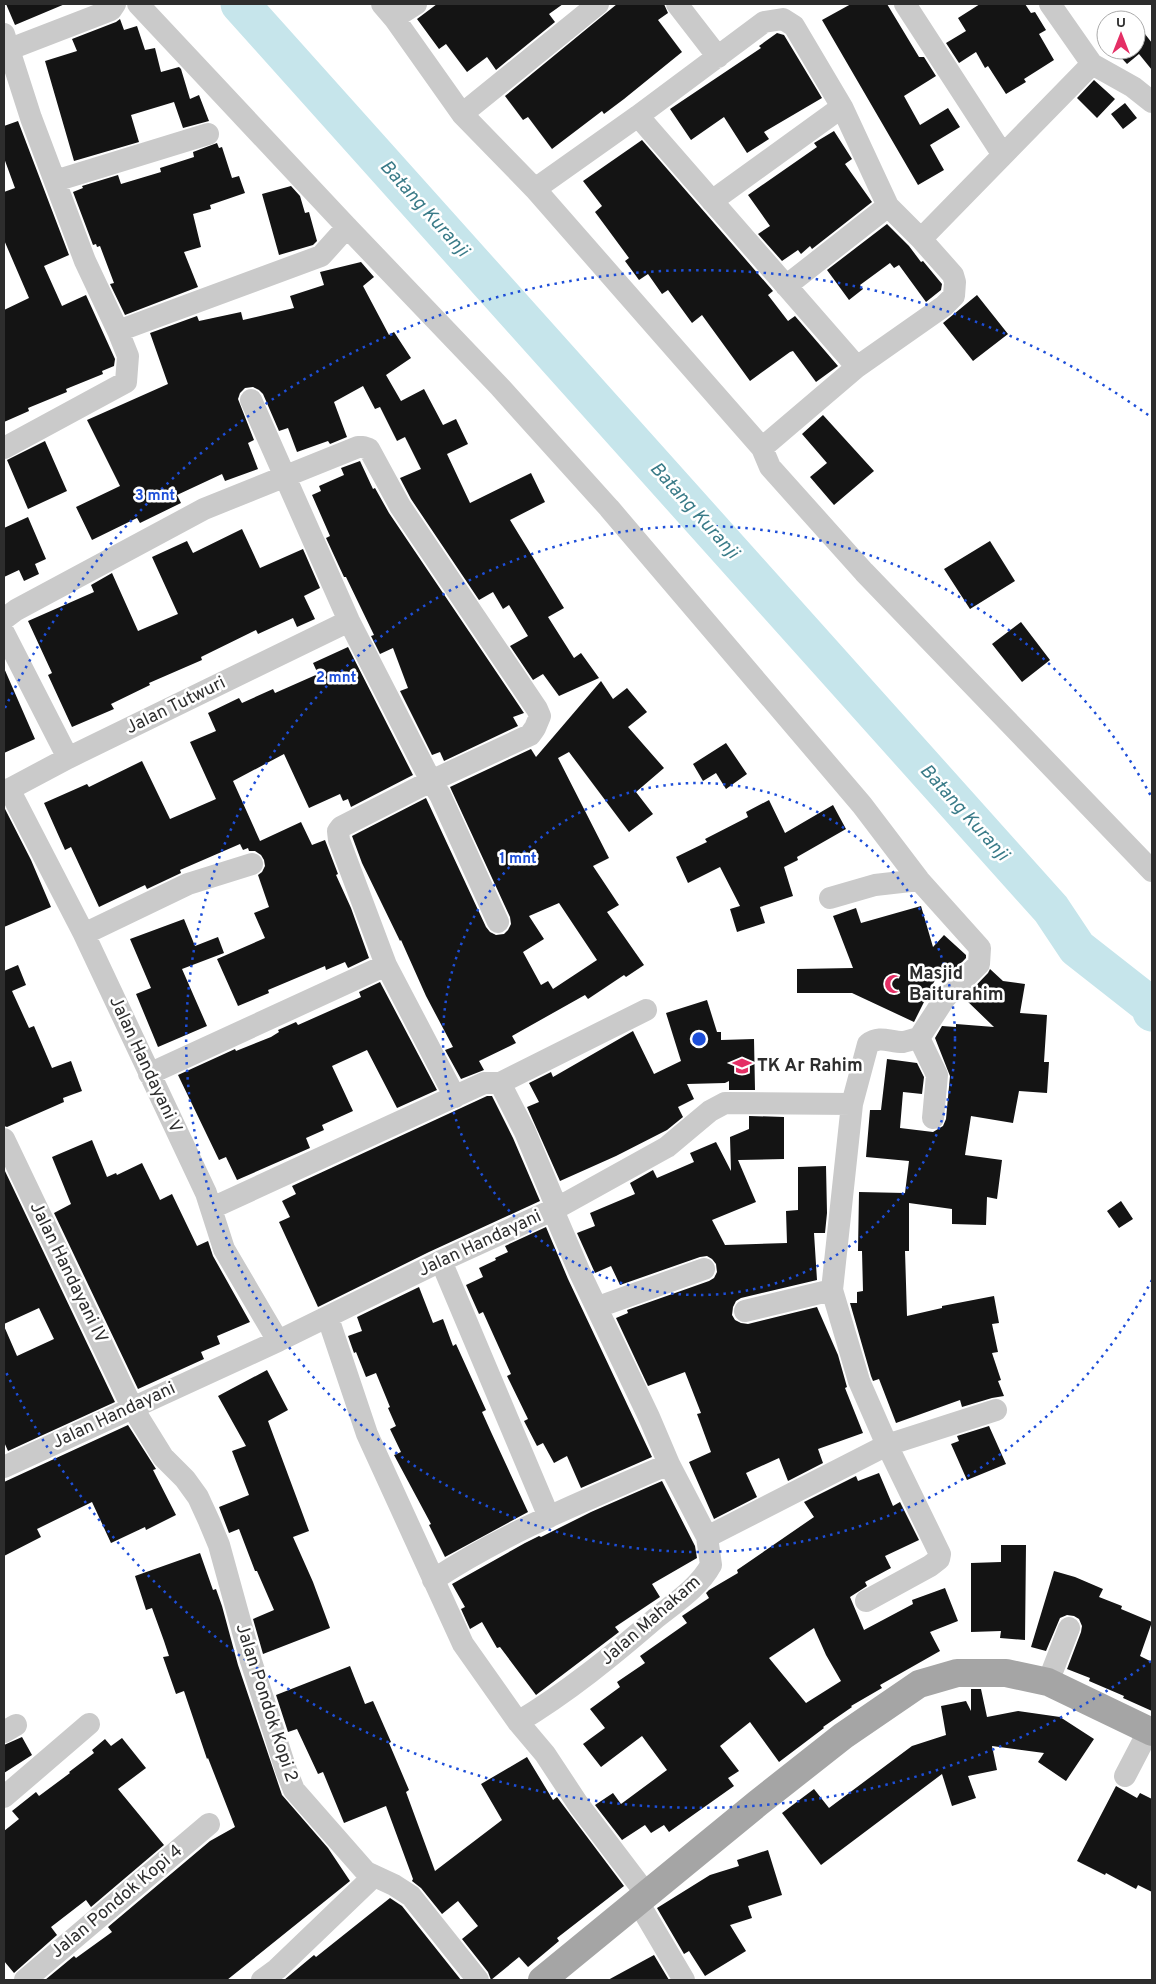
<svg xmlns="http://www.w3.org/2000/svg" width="1156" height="1984" font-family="Overpass,sans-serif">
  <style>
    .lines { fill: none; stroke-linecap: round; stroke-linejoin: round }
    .river { stroke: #c6e5eb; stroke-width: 39 }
    .building { fill: #141414; fill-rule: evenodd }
    .minor { stroke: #cacaca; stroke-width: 22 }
    .major { stroke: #a5a5a5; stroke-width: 28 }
    .ring { fill: none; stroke: #1d4ed8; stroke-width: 2.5; stroke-dasharray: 2.5 5 }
    .labels { text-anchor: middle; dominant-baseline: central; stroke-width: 5; stroke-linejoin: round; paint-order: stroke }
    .street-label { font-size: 18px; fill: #2d2d2d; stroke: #fff }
    .poi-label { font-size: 18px; font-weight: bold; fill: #2d2d2d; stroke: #fff; text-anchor: start }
    .water-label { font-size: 19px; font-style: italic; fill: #3a7b88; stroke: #fff }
    .centre { fill: #1d4ed8; stroke: #fff; stroke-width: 2.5 }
    .ring-label { font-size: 15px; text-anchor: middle; font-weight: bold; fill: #1d4ed8; stroke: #fff; stroke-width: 5; stroke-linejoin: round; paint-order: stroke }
  </style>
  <rect width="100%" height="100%" fill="#fff"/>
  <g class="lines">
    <path class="river" d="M240,4L1051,909L1077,948L1151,1006L1152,1012"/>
  </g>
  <path class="building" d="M6,4H65L15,25Z
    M437,4H563L549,14L555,22L496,70L487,57L467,72L446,44L439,49L417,19Z
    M617,4H664L668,13L658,20L682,52L624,99L604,114L602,111L552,149L528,117L523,120L505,96Z
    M851,4H887L919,57H924L936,76L904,96L920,125L948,108L960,127L930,145L944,170L918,185L822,20Z
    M980,4H1025L1031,13L1035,12L1046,30L1039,34L1054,60L1024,79L1026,82L1006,94L988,66L985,68L976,52L959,63L946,43L966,31L958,18Z
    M120,19L124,30L137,26L145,50L155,48L161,72L179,67L181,69L190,99L199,95L209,121L183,128L174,102L131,115L139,142L74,161L45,61L77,51L72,39L116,22Z
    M777,33L784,35L822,98L764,132L769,139L747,153L724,117L691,140L670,109L761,48L759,46Z
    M1138,34H1145L1152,43V70L1139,54L1127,64L1116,52L1118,50H1136V36Z
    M1094,80L1115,99L1097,118L1077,98Z
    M1125,103L1137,118L1123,129L1111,114Z
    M18,121L69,255L44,266L62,306L86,295L115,359L114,366L102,371L103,374L66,389L67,392L28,408L29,411L4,422V310L29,298L4,240V192L15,188L4,158V126Z
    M834,131L852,159L845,164L872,202L812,249L810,246L801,254L798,250L782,261L758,234L770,226L748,195L817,147L814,143Z
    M642,140L773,291L768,295L788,321L795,316L838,366L816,382L793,351L790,352L750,381L702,315L692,323L668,290L662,294L648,274L639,280L625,261L629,258L595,212L602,206L583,181Z
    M217,143L219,148L222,147L232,178L239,176L245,193L210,205L211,209L193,214L201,247L184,252L198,287L125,315L110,284L114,283L100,246L97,247L96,244L93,245L73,192L83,188L82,186L118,175L121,184L161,172L160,168L194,157L193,152Z
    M291,186L300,196L305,213L309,212L317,241L313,245L279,255L262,194Z
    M887,224L909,246L921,262L923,261L942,284L941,290L926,302L899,265L894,268L890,263L860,285L863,289L849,300L827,270Z
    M361,262L374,277L363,286L389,335L394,332L411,358L386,375L401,401L424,389L443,425L456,419L468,444L447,454L470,503L531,473L545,502L510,520L564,608L548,617L574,658L581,653L599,678L559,696L543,674L533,680L510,646L528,636L509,605L503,609L493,592L479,600L411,499L400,478L421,469L405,437L397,441L380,407L375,409L363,386L334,402L347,437L330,444L328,441L297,452L288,428L279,431L263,394L259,390L253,387L245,388L240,393L238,399L254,440L248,443L258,469L225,481L222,474L177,495L181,503L140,523L137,518L92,540L76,507L120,486L87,420L168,384L150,333L197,316L199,321L241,312L243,320L294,308L290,296L324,285L320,272Z
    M977,295L1008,334L973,361L943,323Z
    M823,415L874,471L834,505L810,477L827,463L802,434Z
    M45,441L67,491L28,509L7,460Z
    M360,461L373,489L375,488L389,513L524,713L513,717L518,726L444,761L440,752L432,755L400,691L408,688L393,648L380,654L371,636L374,635L346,577H344L326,538L330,536L312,495L321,491L319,486L344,475L341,468Z
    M28,517L46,559L35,564L39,574L24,581L19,570L4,577V528Z
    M242,529L260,568L303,549L320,588L304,596L315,619L297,627L293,618L258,634L256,630L201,657L202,660L149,683L150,685L111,704L114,709L72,727L48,675L52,673L28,621L94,592L91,585L112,573L138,631L178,614L152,557L187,541L193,553Z
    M990,541L1015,581L970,609L944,569Z
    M1021,622L1050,660L1022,682L992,644Z
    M348,647L413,775L351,807L348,799L343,801L340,794L309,808L284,754L233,781L260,841L301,822L312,845L325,840L338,874L336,875L351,908L369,958L348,968L345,962L326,970L325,966L268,990L269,993L238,1006L217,959L265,938L254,913L269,907L258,875L262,872L265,866L264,860L261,855L255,851H249L248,848L243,850L240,844L180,870L181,873L147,889L145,885L99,907L71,847L65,850L44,803L87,784L89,787L142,761L170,819L216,799L190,742L216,731L208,713L239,698L242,703L273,689L275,693L318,674L313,663Z
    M4,668L35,739L4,753Z
    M601,681L613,699L627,688L647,712L628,727L664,768L636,792L653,814L629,832L569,752L558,758L609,858L593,866L619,905L607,912L644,965L626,977L624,975L588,999L585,995L512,1036L516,1043L479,1061L484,1070L461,1079L445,1050L453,1047L426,996L401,940L400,941L362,863L352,836L426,798L486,927L490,932L496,935L504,934L508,930L511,924L510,917L450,787L531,749L536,757ZM559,903L597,960L553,989L548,981L541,985L523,952L544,939L529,916Z
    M726,743L747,774L726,789L716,773L703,781L693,764Z
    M769,800L785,833L833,805L846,829L797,857L798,860L784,867L793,896L760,907L765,923L737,932L730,909L740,906L720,867L688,883L676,857L707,842L705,839L748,817L746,812Z
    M4,807L31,860L51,907L4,927Z
    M921,906L933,947L944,935L966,955V958L945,980L938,974L914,1022L852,993H797V969L853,968L833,916L856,908L861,923Z
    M184,919L195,946L218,937L224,953L182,969L207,1026L158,1047L136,994L151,988L130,939Z
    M18,965L26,985L12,991L29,1028L34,1026L52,1068L71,1061L82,1091L63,1098L64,1102L7,1127L4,1126V971Z
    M990,969L1003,981L1025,984L1020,1013L1047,1015L1044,1062H1049L1047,1093L1019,1091L1013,1123L971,1116L965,1155L1002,1160L997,1199L987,1197L986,1225L952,1224V1209L909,1203V1251H905L907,1316L942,1308V1306L994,1296L999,1323L992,1324L998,1352L992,1353L1001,1380L998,1381L1004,1396L992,1398L962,1407L960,1400L896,1423L879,1379L873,1381L871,1376L850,1303H857V1292L863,1291L862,1251H858L859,1192L905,1193L909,1161L866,1157L870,1110H881L887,1059L917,1063L924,1077L922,1094L903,1092L900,1128L933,1132L943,1126L946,1119L950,1076L935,1038L942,1026L956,1027V1024L994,1027L964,998L988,973Z
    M380,982L437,1090L397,1108L367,1050L332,1066L353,1111L322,1125L324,1130L306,1138L310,1148L237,1180L226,1157L219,1160L178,1075L235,1049L236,1051L271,1037L279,1032L278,1030L296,1022L298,1025L361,997L359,992Z
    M707,1000L717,1032H721V1040L754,1039L755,1090H729V1081L725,1083L687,1084L694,1099L678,1107L683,1117L667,1130L616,1156L560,1181L527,1107L539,1102L529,1083L551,1072L553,1077L633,1031L654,1074L681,1061L666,1013Z
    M487,1096H492L513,1138L540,1201L429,1252L318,1307L279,1222L290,1217L282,1201L296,1194L292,1186Z
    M749,1116L784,1117V1159L738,1160L756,1202L712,1220L725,1245L787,1243L786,1211L798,1210V1167L826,1166L827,1213L825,1233H814L817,1280L741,1298L736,1301L733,1307L732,1315L735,1320L741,1323L748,1324L817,1307L838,1355L847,1387L845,1388L863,1433L818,1449L823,1463L788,1481L779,1458L746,1473L757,1497L714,1519L689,1462L711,1452L697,1414L701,1413L685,1372L648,1386L616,1318L628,1313L627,1310L709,1281L714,1278L717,1272L716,1264L712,1259L707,1256L700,1257L620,1285L611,1266L595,1273L577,1233L595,1226L590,1213L635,1194L630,1183L653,1170L657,1178L694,1162L690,1153L716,1142L731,1171L730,1137L749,1129Z
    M92,1140L107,1177L116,1173L117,1175L142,1163L160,1200L172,1194L197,1246L208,1241L213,1256L250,1322L217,1336L220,1344L201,1352L204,1359L138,1389L54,1213L71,1204L52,1157Z
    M4,1169L115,1402L8,1451L4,1442V1326L17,1356L54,1339L39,1308L4,1324Z
    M1121,1201L1133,1219L1119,1228L1107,1211Z
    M546,1227L568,1279L652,1457L581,1488L567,1456L554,1463L543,1443L537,1446L524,1421L528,1419L507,1376L511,1374L483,1312L479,1314L466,1285L483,1277L479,1268L496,1260L495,1258L508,1252L505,1246Z
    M419,1287L433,1323L443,1319L453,1346L456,1344L486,1410L482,1412L491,1432L528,1512L445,1557L429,1525L431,1524L394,1455L401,1452L390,1429L396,1426L388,1408L390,1407L376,1373L366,1377L356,1352L354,1353L348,1336L362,1331L357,1317Z
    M267,1370L288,1410L268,1421L309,1531L293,1537L313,1582L330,1628L263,1654L253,1619L274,1610L257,1571H255L239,1529L229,1533L219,1507L249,1495L232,1451L246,1446L218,1396Z
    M128,1425L156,1469L153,1470L176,1515L146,1530L145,1527L111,1543L92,1502L37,1529L41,1537L4,1556V1482Z
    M989,1426L1006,1464L967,1480L951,1444L959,1441L957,1436Z
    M879,1473L893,1506L900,1502L919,1540L885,1556L891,1568L865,1582L867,1586L850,1597L864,1630L913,1604L912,1600L945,1588L958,1621L930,1632L940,1651L880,1685L882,1688L851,1706L852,1707L823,1727L824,1728L779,1762L750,1722L720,1746L739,1771L728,1778L734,1786L669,1832L664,1825L651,1833L645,1825L622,1840L595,1805L613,1793L621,1804L667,1770L642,1736L601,1767L583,1744L605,1728L590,1709L620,1687L617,1682L645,1663L640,1656L687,1623L682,1616L709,1598L706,1593L709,1590L738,1573L737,1570L814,1517L804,1502L856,1476L858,1481ZM814,1628L826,1655L841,1681L806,1703L769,1658Z
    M662,1481L695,1546L697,1558L652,1584L660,1597L615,1627L619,1632L536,1695L500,1647L497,1648L482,1622L470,1629L461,1609L465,1607L452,1584L525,1543L539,1536L541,1537L591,1512Z
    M1001,1545H1026L1025,1640L1000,1638L1001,1631L971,1632V1563L1001,1562Z
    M200,1553L213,1590L216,1589L222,1606L238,1665L282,1795L328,1848L350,1881L227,1980H45L74,1956L76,1958L112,1932L108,1927L210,1841L235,1827L208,1758L207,1759L184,1691L176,1694L163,1657L169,1656L164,1641L152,1608L146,1610L135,1576Z
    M1054,1571L1075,1577L1103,1589L1099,1597L1122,1606L1121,1609L1152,1622L1140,1656L1152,1662V1711L1123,1698L1124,1696L1089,1681L1090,1678L1067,1669L1081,1632L1082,1626L1079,1619L1074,1616L1067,1615L1060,1618L1046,1651L1031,1647Z
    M350,1666L365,1704L373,1701L391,1742L389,1743L409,1790L406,1792L435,1871L502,1820L481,1784L527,1757L553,1800L557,1797L624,1886L557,1938L559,1941L528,1967L519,1957L491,1980L488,1972L462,1939L478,1926L458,1901L442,1914L421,1888L412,1881L413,1879L386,1806L344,1823L323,1772L318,1774L297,1729L288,1732L276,1695Z
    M971,1689H981L987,1717L1018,1711L1060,1717L1094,1739L1066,1781L1038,1762L1044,1753L992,1746L997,1770L968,1776L976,1798L952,1806L942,1774L821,1865L782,1813L814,1789L829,1808L912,1746L946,1735L941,1706L966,1701L971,1711Z
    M22,1737L32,1755L4,1773V1745Z
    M122,1738L146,1768L118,1789L164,1845L91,1907L86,1900L51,1927L57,1935L14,1973L4,1961V1831L19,1819L12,1811L36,1792L39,1796L70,1773L69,1772L94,1753L92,1750L105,1739L111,1746Z
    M1116,1786L1137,1798L1140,1793L1152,1799V1892L1138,1885L1136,1889L1106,1873L1105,1875L1077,1861Z
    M768,1850L782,1895L748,1906L752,1918L730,1925L746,1951L705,1976L689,1951L684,1954L657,1908L710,1875L739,1866L737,1860Z
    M390,1898L402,1906L461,1980H284L314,1955L316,1957Z
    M654,1955L669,1980H608Z"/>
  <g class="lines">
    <path class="minor" d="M138,4L347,227L499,386L609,508L862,805L919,880L980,948L979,964L945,998L919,1038
      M382,4L394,18L462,114L535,189L762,448L770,467L864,572L1152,871
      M677,4L718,57
      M905,4L1003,155
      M1050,4L1092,64L1133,87L1152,102
      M394,18L416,4
      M4,34L31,118L85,261L118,331L128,356L126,382L4,448
      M10,49L111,10L115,4
      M462,114L598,4
      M638,116L857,367
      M55,181L208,134
      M535,189L638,116L764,22L783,19L794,26L842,107L888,206L921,239L953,275L955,282L954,296L944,306L857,367L762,448
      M712,201L842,107
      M921,239L1092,64
      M786,286L888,206
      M118,331L321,256L347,227
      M251,400L349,621L431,781L440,795L498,922
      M4,619L16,610L204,509L358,447H363L369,449L400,506L537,709L540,716L535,728L530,735L431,781L341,827L338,831L339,840L386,965L455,1097
      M4,633L68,758
      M9,789L84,934L206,1193L224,1249L278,1341
      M4,792L68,758L349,621
      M830,898L875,885L919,880
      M84,934L188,884L252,864
      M919,1038L937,1075L933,1118
      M149,1074L386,965
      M500,1083L646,1010
      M852,1104L832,1290L859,1381L887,1445L940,1554L939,1559L930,1566L866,1601
      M4,1139L132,1407L163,1457L185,1479L198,1497L209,1521L219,1545L251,1661L286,1770L294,1790L366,1872L394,1885L411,1896L478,1980
      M212,1208L484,1083H500L525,1132L557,1208
      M441,1261L549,1517
      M598,1307L704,1269
      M745,1311L832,1290
      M328,1318L367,1434L463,1644L518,1722L545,1754L578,1804L647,1895
      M4,1467L278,1341L441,1261L557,1208L667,1147L710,1111L725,1103L852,1104L868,1044C880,1035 889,1042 903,1042C908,1041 914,1039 919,1038
      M707,1537L887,1445L996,1410
      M433,1580C507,1531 589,1499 669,1464
      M1048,1682L1069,1628
      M518,1722C568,1692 612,1656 656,1618C676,1602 699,1587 711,1565L707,1537L669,1464L649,1417L580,1273L553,1210
      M4,1732L16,1725
      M1125,1776L1149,1730
      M4,1797L89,1724
      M638,1902L684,1980
      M25,1980L209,1824
      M262,1980L277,1969L374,1876"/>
    <path class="major" d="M542,1980L758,1803L843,1736L919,1684L957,1673H1006L1048,1682L1152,1732"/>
  </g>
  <g class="ring">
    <circle cx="699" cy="1039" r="256"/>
    <path d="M1152 1280A513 513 0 1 1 1152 798"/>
    <path d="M1151 1661A769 769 0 0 1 5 1370M5 708A769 769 0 0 1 1151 417"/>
  </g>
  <defs>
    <g id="mosque-bare" transform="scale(1.5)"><path d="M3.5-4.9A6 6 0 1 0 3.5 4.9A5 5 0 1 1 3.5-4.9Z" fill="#e42f65" stroke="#fff" stroke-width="2.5" paint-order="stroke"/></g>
    <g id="school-bare" transform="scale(1.5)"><path d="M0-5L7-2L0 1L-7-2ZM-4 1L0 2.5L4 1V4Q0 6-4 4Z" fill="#e42f65" stroke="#fff" stroke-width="2.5" paint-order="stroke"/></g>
  </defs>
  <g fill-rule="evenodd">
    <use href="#mosque-bare" x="894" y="984"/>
    <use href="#school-bare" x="742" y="1066"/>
  </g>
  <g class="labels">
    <g class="street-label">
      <text transform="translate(176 706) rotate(-26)">Jalan Tutwuri</text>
      <text transform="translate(145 1065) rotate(65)">Jalan Handayani V</text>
      <text transform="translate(480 1244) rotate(-25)">Jalan Handayani</text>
      <text transform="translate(68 1273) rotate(64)">Jalan Handayani IV</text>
      <text transform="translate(114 1416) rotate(-25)">Jalan Handayani</text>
      <text transform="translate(651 1621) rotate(-41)">Jalan Mahakam</text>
      <text transform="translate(266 1703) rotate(72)">Jalan Pondok Kopi 2</text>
      <text transform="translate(117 1902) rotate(-40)">Jalan Pondok Kopi 4</text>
    </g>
    <g class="poi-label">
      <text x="909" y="974">Masjid<tspan x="909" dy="21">Baiturahim</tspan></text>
      <text x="757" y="1066">TK Ar Rahim</text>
    </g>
    <g class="water-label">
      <text transform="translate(424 209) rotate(48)">Batang Kuranji</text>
      <text transform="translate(694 511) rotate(48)">Batang Kuranji</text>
      <text transform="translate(964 813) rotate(48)">Batang Kuranji</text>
    </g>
  </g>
  <circle cx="699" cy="1039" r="8" class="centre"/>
  <g class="ring-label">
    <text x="155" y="500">3 mnt</text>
    <text x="336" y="682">2 mnt</text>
    <text x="518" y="863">1 mnt</text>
  </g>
  <rect width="1156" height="1984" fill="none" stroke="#2d2d2d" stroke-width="10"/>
  <g transform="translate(1121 35)"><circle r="24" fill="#ffffff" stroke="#ababab"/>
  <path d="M0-4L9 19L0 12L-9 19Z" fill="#e42f65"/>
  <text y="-8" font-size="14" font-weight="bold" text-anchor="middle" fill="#2d2d2d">U</text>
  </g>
</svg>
